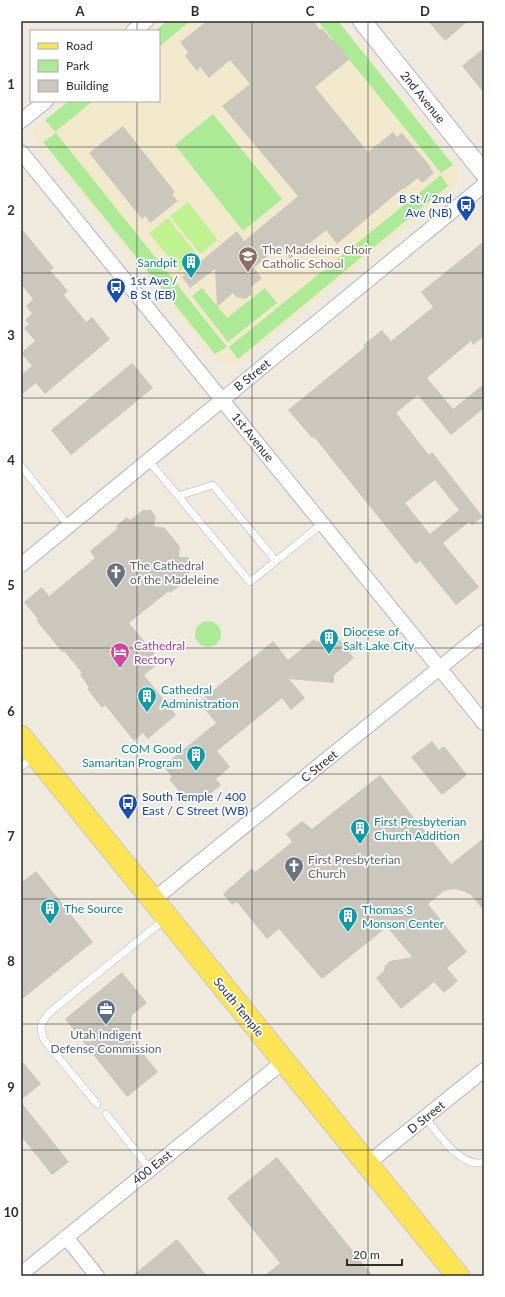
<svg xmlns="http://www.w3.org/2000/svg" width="505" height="1297" font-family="Lato,sans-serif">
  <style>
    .education { fill: #f2e9cc }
    .green { fill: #acea96 }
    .pitch { fill: #c1f291 }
    .building { fill: #cbc7bc; fill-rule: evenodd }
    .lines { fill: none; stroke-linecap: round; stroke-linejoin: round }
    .service-casing { stroke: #b2b3c1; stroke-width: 8 }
    .minor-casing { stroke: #b2b3c1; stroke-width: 16 }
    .tertiary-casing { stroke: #b2b3c1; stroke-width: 20 }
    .primary-casing { stroke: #c8c8c8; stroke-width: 24 }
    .service { stroke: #fff; stroke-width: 7 }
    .minor { stroke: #fff; stroke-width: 14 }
    .tertiary { stroke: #fff; stroke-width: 18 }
    .primary { stroke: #fde455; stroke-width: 22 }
    .grid { fill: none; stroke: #2d2d2d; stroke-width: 1; stroke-opacity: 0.55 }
    .labels { text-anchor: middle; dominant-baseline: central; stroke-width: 3.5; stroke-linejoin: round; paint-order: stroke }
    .street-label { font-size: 12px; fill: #2d2d2d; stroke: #fff }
    .transit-label { font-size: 12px; fill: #164399; stroke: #fff; text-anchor: start }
    .education-label { font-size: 12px; fill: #785e54; stroke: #fff; text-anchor: start }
    .culture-label { font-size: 12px; fill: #0d838f; stroke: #fff; text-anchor: start }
    .worship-label { font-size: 12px; fill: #5b616d; stroke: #fff; text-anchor: start }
    .hotel-label { font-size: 12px; fill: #b23c85; stroke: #fff; text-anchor: start }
    .service-label { font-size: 12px; fill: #4e5e75; stroke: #fff }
    .neatline { fill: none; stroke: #2d2d2d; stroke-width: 1.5 }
    .grid-label { font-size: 13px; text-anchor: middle; font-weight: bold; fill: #2d2d2d }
  </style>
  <rect width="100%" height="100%" fill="#efe9de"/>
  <path class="education" d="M167,21H338L457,167L459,173L457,184L453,189L240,361L233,363L220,361L214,357L34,135L35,128L69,101H159V31H155Z"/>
  <path class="green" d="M167,21H190L159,47V31H155Z
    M318,21H338L453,165L441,173Z
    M69,101H93L55,132L45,120Z
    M213,114L282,199L243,231L175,145Z
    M56,133L227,347L215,354L43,142Z
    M441,175L448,186L238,359L229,347Z
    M202,288L227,318L265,288L277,303L228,342L192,296Z
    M195 634a13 13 0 1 1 26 0a13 13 0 1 1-26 0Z"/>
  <path class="pitch" d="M188,202L218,240L200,254L170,216Z
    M168,218L198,256L180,271L149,233Z"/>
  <path class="building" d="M207,21H313L320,30L322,28L332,40L333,39L350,59L315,87L368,152L393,132L397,137L402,133L431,167L430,168L434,173L422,183L418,178L404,189L403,188L337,244L326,230L290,259L282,249L278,252L276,249L254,268L262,278L251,287V294L246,299L236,297L233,293L217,307L215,269L190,288L182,277L237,231L244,241L298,196L222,106L250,84L230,60L209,78L200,67L197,71L185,56L188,52L180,42Z
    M428,21H468L445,41Z
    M484,48V93L462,66Z
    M123,126L175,192L172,194L178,201L150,223L145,216L142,219L89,153Z
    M21,228L54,268L50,270L68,291L64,295L86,322L92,317L110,339L45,394L36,383L21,395V375L32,366L21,353L35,341L24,328L29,324L25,320L32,314L26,306L33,299L21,284Z
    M484,241V336L473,345L471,341L427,378L453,409L484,384V408L451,435L418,395L396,413L429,455L432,452L483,517L472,525L469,522L443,543L479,587L456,605L420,561L416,564L314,437L312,438L288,410L365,347L363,345L382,330L391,341L433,307L421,292ZM435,480L459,510L430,534L405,503Z
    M132,363L153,388L71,455L51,430Z
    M143,510H151L156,517L154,526L165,528L180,547L179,557H188L193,563V570L179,581L182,584L170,593L169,591L129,623L160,660L158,661L159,663L144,675L176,715L148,739L143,733L134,741L105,705L102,708L87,689L89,688L80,674L82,673L64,651L62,652L36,620L38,619L24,602L42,587L49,596L95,558L90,551L118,528L116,526L127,517L130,520Z
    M332,631L350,652H349L354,658L334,675V683L289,679L305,698L291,710L282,698L217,751L230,767L216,779L221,785L209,795L206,791L197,798L194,794L186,800L169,779L172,777L163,766L216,723L199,702L273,641L288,660L314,639L317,642Z
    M432,741L439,750L444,746L467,775L442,795L411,757Z
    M380,775L451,864L484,838V911L471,895L463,891L454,889L444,891L428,904L467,952L447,968L458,981L444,993L434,982L401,1009L376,978L384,971L385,966L390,961L412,957L387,927L322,979L279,929L267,939L237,902L232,905L223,894L252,868L255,872L292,842L286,834L302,821L312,829Z
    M36,871L93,942L21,1000V883Z
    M122,972L147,1003L132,1015L130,1037L158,1072L127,1097L65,1019Z
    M21,1060L41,1084L21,1100Z
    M21,1102L69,1162L52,1175L21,1136Z
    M277,1157L373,1276H264L280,1263L227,1198Z
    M177,1239L207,1276H132Z"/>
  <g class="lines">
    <g class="service-casing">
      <path id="service" d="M148,460L250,582L323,523
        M21,466L69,526
        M178,496L213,485L276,561
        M21,767L34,757
        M97,1104L44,1040C39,1026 40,1024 50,1012L165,919
        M106,1114L150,1169
        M425,1117C437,1132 462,1170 484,1162"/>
    </g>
    <g class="minor-casing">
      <path id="minor" d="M133,31L146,21
        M21,121L46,101
        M21,152L484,723
        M21,565L484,185
        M153,900L484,632
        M367,1164L484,1070
        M66,1237L97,1276
        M21,1274L284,1061"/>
    </g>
    <g class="tertiary-casing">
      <path id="tertiary" d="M362,21L484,173"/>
    </g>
    <g class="primary-casing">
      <path id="primary" d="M21,737L458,1276"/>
    </g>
    <use href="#service" class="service"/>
    <use href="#minor" class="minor"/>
    <use href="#tertiary" class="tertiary"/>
    <use href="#primary" class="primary"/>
  </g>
  <path class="grid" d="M137,21V31M252,21V1276M368,21V1276M137,101V1276M21,147H484M21,273H484M21,398H484M21,523H484M21,648H484M21,774H484M21,899H484M21,1024H484M21,1150H484"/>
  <defs>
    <g id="bus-pin" transform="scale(1)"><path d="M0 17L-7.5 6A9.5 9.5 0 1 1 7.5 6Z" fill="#1a4fb4" stroke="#fff"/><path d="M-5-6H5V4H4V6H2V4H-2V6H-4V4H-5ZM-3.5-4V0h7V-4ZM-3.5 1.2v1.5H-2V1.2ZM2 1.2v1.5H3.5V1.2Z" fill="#fff"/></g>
    <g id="school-pin" transform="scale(1)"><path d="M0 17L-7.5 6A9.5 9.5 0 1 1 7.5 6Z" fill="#8d6e63" stroke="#fff"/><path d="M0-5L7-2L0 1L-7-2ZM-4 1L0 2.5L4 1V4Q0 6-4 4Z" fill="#fff"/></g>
    <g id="building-pin" transform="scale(1)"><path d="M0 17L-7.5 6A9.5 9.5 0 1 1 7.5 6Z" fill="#0f9aa8" stroke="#fff"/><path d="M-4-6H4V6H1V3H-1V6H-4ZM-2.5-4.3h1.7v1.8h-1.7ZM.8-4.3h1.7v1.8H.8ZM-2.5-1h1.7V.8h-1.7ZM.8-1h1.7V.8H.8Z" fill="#fff"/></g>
    <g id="church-pin" transform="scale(1)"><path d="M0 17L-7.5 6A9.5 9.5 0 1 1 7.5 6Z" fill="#6b7280" stroke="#fff"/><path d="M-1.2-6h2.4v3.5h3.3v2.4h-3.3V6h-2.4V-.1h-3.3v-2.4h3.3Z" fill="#fff"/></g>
    <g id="hotel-pin" transform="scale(1)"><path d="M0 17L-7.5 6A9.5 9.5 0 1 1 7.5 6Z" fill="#d1479c" stroke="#fff"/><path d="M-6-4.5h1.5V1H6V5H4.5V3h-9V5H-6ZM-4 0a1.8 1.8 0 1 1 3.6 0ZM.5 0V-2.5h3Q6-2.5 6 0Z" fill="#fff"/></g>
    <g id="office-pin" transform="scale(1)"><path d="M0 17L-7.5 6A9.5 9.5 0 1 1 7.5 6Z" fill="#5c6f8a" stroke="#fff"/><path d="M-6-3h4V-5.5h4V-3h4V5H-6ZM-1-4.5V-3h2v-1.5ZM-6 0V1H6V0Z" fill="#fff"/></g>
  </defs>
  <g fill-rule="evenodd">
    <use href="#bus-pin" x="466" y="205"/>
    <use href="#school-pin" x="248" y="256"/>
    <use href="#building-pin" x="191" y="262"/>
    <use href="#bus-pin" x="116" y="287"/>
    <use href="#church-pin" x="116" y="572"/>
    <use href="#building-pin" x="329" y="638"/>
    <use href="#hotel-pin" x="120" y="652"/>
    <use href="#building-pin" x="147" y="696"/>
    <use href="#building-pin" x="196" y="755"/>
    <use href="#bus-pin" x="128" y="803"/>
    <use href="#building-pin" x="360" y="828"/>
    <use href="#church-pin" x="294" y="866"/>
    <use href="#building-pin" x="50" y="908"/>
    <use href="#building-pin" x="348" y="916"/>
    <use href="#office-pin" x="106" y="1009"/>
  </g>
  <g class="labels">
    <g class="street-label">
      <text transform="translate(423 97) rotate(51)">2nd Avenue</text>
      <text transform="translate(252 375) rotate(-39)">B Street</text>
      <text transform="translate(253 437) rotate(51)">1st Avenue</text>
      <text transform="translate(319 766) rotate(-39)">C Street</text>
      <text transform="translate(239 1007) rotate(51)">South Temple</text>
      <text transform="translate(426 1117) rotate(-39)">D Street</text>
      <text transform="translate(152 1167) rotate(-39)">400 East</text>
    </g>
    <g class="transit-label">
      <text x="452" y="198" text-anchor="end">B St / 2nd<tspan x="452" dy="14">Ave (NB)</tspan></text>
      <text x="130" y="280">1st Ave /<tspan x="130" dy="14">B St (EB)</tspan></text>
      <text x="142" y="796">South Temple / 400<tspan x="142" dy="14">East / C Street (WB)</tspan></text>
    </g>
    <g class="education-label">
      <text x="262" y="249">The Madeleine Choir<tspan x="262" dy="14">Catholic School</tspan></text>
    </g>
    <g class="culture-label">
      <text x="177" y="262" text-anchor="end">Sandpit</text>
      <text x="343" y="631">Diocese of<tspan x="343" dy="14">Salt Lake City</tspan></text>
      <text x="161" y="689">Cathedral<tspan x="161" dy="14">Administration</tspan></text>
      <text x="182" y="748" text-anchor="end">COM Good<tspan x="182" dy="14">Samaritan Program</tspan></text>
      <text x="374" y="821">First Presbyterian<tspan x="374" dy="14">Church Addition</tspan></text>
      <text x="64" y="908">The Source</text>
      <text x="362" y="909">Thomas S<tspan x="362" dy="14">Monson Center</tspan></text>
    </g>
    <g class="worship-label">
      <text x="130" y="565">The Cathedral<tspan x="130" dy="14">of the Madeleine</tspan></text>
      <text x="308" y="859">First Presbyterian<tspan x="308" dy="14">Church</tspan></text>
    </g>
    <g class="hotel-label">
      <text x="134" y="645">Cathedral<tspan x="134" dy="14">Rectory</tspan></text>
    </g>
    <g class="service-label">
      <text x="106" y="1034">Utah Indigent<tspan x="106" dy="14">Defense Commission</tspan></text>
    </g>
  </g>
  <rect width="505" height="1297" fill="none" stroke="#ffffff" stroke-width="44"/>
  <rect x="30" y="30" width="130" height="72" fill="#ffffff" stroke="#ababab"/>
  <rect x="38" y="43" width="20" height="6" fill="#fde455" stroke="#ababab"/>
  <text x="66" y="50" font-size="12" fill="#2d2d2d">Road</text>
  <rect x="38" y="60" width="20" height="12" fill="#acea96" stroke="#ababab"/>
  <text x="66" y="70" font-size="12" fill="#2d2d2d">Park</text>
  <rect x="38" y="80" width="20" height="12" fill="#cbc7bc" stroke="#ababab"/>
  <text x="66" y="90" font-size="12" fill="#2d2d2d">Building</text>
  <path d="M347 1259v6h55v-6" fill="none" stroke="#2d2d2d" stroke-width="2"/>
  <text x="353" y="1259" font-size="12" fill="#2d2d2d" stroke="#ffffff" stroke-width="3" paint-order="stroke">20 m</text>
  <rect x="22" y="22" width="461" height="1253" class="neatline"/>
  <g class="grid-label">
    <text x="80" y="16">A</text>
    <text x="195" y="16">B</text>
    <text x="310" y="16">C</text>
    <text x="425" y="16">D</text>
    <text x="11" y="89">1</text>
    <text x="11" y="215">2</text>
    <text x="11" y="340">3</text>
    <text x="11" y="465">4</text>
    <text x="11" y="590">5</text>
    <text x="11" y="716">6</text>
    <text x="11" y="841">7</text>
    <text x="11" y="966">8</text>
    <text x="11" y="1092">9</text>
    <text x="11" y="1217">10</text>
  </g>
</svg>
